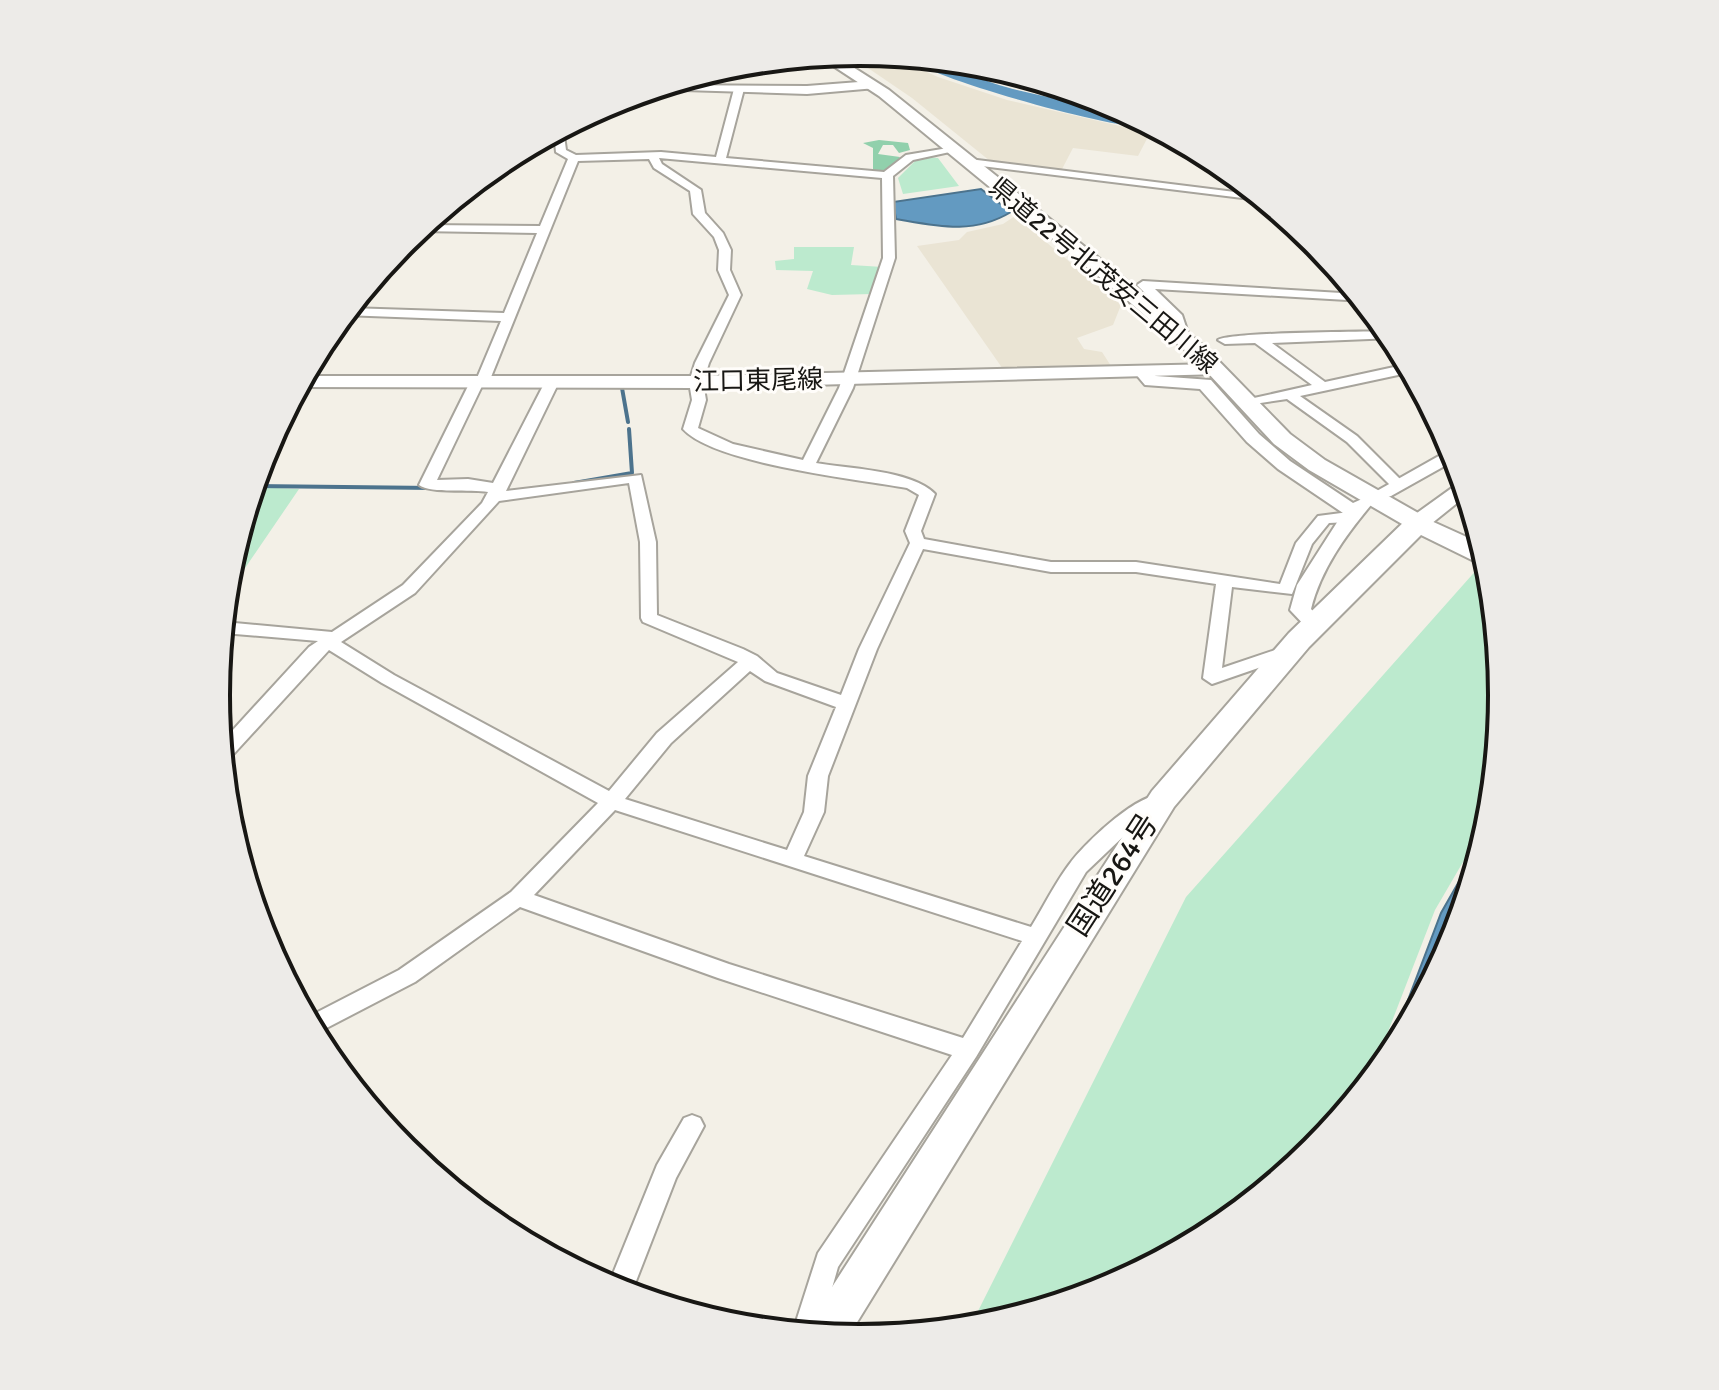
<svg xmlns="http://www.w3.org/2000/svg" width="1719" height="1390" font-family="Signika,'Noto Sans JP',sans-serif">
  <style>
    .built { fill: #eae4d4 }
    .green { fill: #bceace }
    .forest { fill: #91d0ac }
    .water { fill: #639ac1; stroke: #4c738d; stroke-width: 2 }
    .lines { fill: none; stroke-linecap: round; stroke-linejoin: round }
    .stream { stroke: #4c738d; stroke-width: 4 }
    .river { fill: #639ac1; fill-rule: evenodd }
    .minor-casing { stroke: #a7a49c; stroke-width: 4 }
    .tertiary-casing { stroke: #a7a49c; stroke-width: 4 }
    .secondary-casing { stroke: #a7a49c; stroke-width: 4 }
    .primary-casing { stroke: #a7a49c; stroke-width: 4 }
    .trunk-casing { stroke: #a7a49c; stroke-width: 4 }
    .minor { fill: #fff; fill-rule: evenodd }
    .tertiary { fill: #fff; fill-rule: evenodd }
    .secondary { fill: #fff; fill-rule: evenodd }
    .primary { fill: #fff; fill-rule: evenodd }
    .trunk { fill: #fff; fill-rule: evenodd }
    .labels { text-anchor: middle; dominant-baseline: central; stroke-width: 6; stroke-linejoin: round; paint-order: stroke }
    .far-street-label { font-size: 26px; fill: #181714; stroke: #fffdfa }
    .street-label { font-size: 30px; fill: #181714; stroke: #fffdfa }
    .rim { fill: none; stroke: #181714; stroke-width: 4 }
  </style>
  <rect width="100%" height="100%" fill="#f3f0e7"/>
  <path class="built" d="M860,52L889,55L938,77L1007,100L1150,133L1138,156L1073,148L1061,171L990,161L912,98L846,53Z
    M1015,216L1121,305L1113,325L1077,338L1084,349L1102,352L1113,369L1005,372L917,246L959,240L967,232L1003,224Z"/>
  <path class="green" d="M927,157L938,158L959,186L903,194L898,178L915,161Z
    M794,247H854L851,265L883,267L872,294L832,295L807,289L813,271L776,270L775,261L794,259Z
    M254,487L299,489L226,596L229,569Z
    M1487,558L1502,695L1491,814L1435,910L1367,1086L1314,1150L1216,1230L1105,1289L970,1327L1186,897Z"/>
  <path class="forest" d="M879,140L908,143L910,150L899,153L893,145H883L878,154L900,157C895,166 882,174 873,170V148L863,143Z"/>
  <path class="water" d="M981,189L1011,212C973,235 937,226 896,219L893,202Z
    M1485,836L1453,941L1394,1053L1383,1066L1441,913Z"/>
  <g class="lines">
    <path class="stream" d="M622,388L628,422
      M574,483L632,473L629,429
      M254,486L433,488"/>
    <path class="river" d="M906,57C940,58 973,78 1006,87C1054,101 1110,104 1155,127C1127,134 928,78 906,57Z"/>
    <g class="minor-casing">
      <path id="minor" d="M739,86L744,89L726,158L884,172L906,155L954,147L959,150L913,160L893,176L895,258L853,388L816,463C849,469 912,470 935,494L921,531L924,539L1051,562H1136L1280,584L1296,543L1318,516L1349,512L1357,517L1349,522L1329,523L1312,544L1292,594L1232,587L1222,668L1287,646L1296,652L1293,656L1212,684L1203,678L1216,584L1136,572H1051L923,549L877,649L828,776L824,812L804,856L1031,927C1044,906 1056,881 1071,862C1086,842 1142,788 1167,795L1170,800L1167,805L1149,812L1086,872L976,1057L838,1267L819,1334L793,1331L818,1253L952,1055L718,978L520,907L415,982L315,1034L306,1018L399,970L511,892L598,803L382,683L329,650L229,759L223,760L221,743L309,647L318,641L223,633L224,622L332,632L403,585L482,503L488,492C471,489 431,494 419,485L470,382L477,378L501,321L343,315L349,308L504,313L537,233L417,231L424,225L540,226L568,159L556,152L554,133L563,128L566,150L576,155L661,152L716,157L734,89ZM659,158L882,178L883,258L839,388L803,460L733,444L698,428L706,400L703,382L709,363L741,295L730,270L731,250L723,233L705,213L701,190L662,164ZM649,159L654,168L690,191L693,214L714,237L719,250L718,270L729,295L695,363L689,382L692,400L683,429C715,464 857,479 907,488L919,495L905,531L910,543L859,649L841,695L777,673L757,656L743,649L657,615L656,542L641,475L506,491L559,382L557,379H547L545,382L493,483L468,479L437,480L482,386L489,382L578,161ZM629,483L640,542L641,618L643,622L738,662L657,733L609,791L394,675L341,642L415,593L499,501ZM750,671L765,681L836,707L808,776L804,812L787,850L625,799L671,743ZM615,810L1022,941L963,1038L729,964L534,895Z
        M969,159L1259,195L1267,201L965,164L964,162Z
        M1143,281L1358,294L1364,301L1155,289L1182,315L1190,339L1183,343L1176,339L1171,319L1137,285Z
        M1389,331L1394,338L1272,343L1325,382L1408,364L1412,372L1300,396L1357,436L1401,480V486H1391L1347,442L1287,399L1254,404V398L1312,385L1255,343L1225,344L1218,340C1230,332 1363,332 1389,331Z
        M692,1115L700,1118L704,1126L676,1178L631,1294L608,1286L657,1165L684,1118Z"/>
    </g>
    <g class="tertiary-casing">
      <path id="tertiary" d="M872,81L878,85L876,88L807,94L652,89L668,85L807,86Z
        M1142,367L1156,376L1211,380L1259,434L1290,461L1353,503L1362,499L1371,505C1346,535 1321,569 1311,609L1325,624L1322,629H1308L1290,610L1297,585L1343,513L1278,469L1247,442L1200,389L1145,385L1134,372Z
        M1453,448L1457,459L1391,496L1384,498L1375,492Z"/>
    </g>
    <g class="secondary-casing">
      <path id="secondary" d="M1215,364L1225,370L1222,374L696,388L298,387L304,376H696Z
        M1463,480L1467,495L1426,528H1410L1407,523L1410,518Z"/>
    </g>
    <g class="primary-casing">
      <path id="primary" d="M834,55L889,90L1140,291L1208,350L1290,434L1325,460L1427,518L1430,523L1427,528H1409L1309,470L1274,444L1194,358L1126,299L879,96L818,56Z"/>
    </g>
    <g class="trunk-casing">
      <path id="trunk" d="M1418,515L1482,544L1488,564L1476,562L1421,535L1309,647L1174,807L848,1337L803,1332L1152,791L1289,633L1409,517Z"/>
    </g>
    <use href="#minor" class="minor"/>
    <use href="#tertiary" class="tertiary"/>
    <use href="#secondary" class="secondary"/>
    <use href="#primary" class="primary"/>
    <use href="#trunk" class="trunk"/>
  </g>
  <g class="labels">
    <g class="far-street-label">
      <text transform="translate(1103 276) rotate(40)">県道22号北茂安三田川線</text>
      <text transform="translate(758 381) rotate(-1)">江口東尾線</text>
    </g>
    <g class="street-label">
      <text transform="translate(1113 875) rotate(-57)">国道264号</text>
    </g>
  </g>
  <path d="M0 0H1719V1390H0ZM230 695a629 629 0 1 1 1258 0a629 629 0 1 1-1258 0Z" fill="#edebe8" fill-rule="evenodd"/>
  <path class="rim" d="M230 695a629 629 0 1 1 1258 0a629 629 0 1 1-1258 0Z"/>
</svg>
